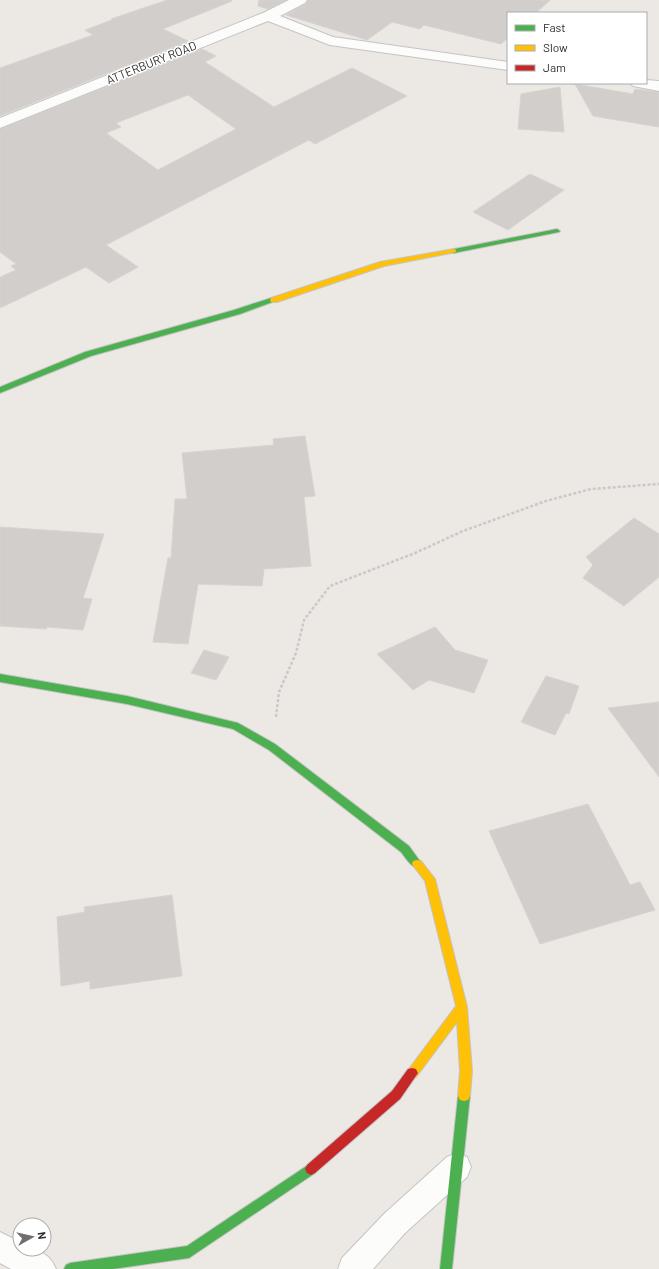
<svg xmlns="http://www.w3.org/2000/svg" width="659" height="1269" font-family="Barlow,sans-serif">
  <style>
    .building { fill: #d1cecb; stroke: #d7d4d0; fill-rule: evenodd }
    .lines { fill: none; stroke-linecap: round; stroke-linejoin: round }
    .street-casing { stroke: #c5c4c5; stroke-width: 2 }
    .fast-casing { stroke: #c5c4c5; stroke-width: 2 }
    .slow-casing { stroke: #c5c4c5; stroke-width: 2 }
    .jam-casing { stroke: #c5c4c5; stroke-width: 2 }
    .path { stroke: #c9c9c8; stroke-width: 2.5; stroke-dasharray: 3 2; stroke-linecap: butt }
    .street { fill: #fcfcfb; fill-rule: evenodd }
    .fast { fill: #4caf50; fill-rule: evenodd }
    .slow { fill: #ffc107; fill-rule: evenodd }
    .jam { fill: #c62828; fill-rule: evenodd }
    .labels { text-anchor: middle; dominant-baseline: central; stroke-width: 3; stroke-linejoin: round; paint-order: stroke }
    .far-street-label { font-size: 12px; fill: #2e2e2e; stroke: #fff }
  </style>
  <rect width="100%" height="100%" fill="#ece8e4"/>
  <path class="building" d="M167,0H232V1L163,29L188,41L0,116V68L93,35L85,30L112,20L111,19Z
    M259,0H286L268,9L258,6Z
    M308,0H550L536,13H508V38L501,44L424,25L420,29L392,22L367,40L286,15L306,4Z
    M202,49L216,56L205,62L274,107L352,68L407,96L315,144L309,140L106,245L138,267L109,283L86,267L0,308V277L16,270L11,266L16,264L0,252V129ZM188,95L236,129L158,170L106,133L121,127L116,123Z
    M575,84L633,94L635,89L659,92V127L593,116Z
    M560,87L564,132L518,129L521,94Z
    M530,174L564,190L508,230L473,212Z
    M305,436L315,496L304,497L311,566L264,569L262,586L198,584L188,644L153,642L168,558H171L175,499H187L182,453L274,445L273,439Z
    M634,518L659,534V577L624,606L583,578L593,565L586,557Z
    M0,527L104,534L83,598L92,599L83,630L47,627L46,629L0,626Z
    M435,627L455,650L488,660L474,693L429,680L413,690L377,654Z
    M204,650L229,657L216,680L191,673Z
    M546,676L579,686L569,714L566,713L555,735L521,722Z
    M659,702V777L608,708Z
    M588,804L630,885L640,882L655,910L540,944L489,831Z
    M172,895L182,976L90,989V981L61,986L57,917L85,912L84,907Z"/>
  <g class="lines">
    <g class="street-casing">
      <path id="street" d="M289,0H307L305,3L280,16L333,37L508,62V70L330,45L268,21L0,128V118L263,13Z
        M646,80L659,81V91L633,86L630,83H646Z
        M457,1153L467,1157L471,1167L467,1177L405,1233L373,1269H338L342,1258L385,1213L447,1157Z
        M0,1232L20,1242V1249C37,1249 49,1252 56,1269H11L0,1263Z"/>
    </g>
    <g class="fast-casing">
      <path id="fast" d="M557,229L560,231L559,232L454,253L450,251L454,249Z
        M271,298H277L278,300L240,314L91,356L0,393V387L85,352L234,310Z
        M0,674L127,696L238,723L275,744L409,846L422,864L421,867C412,870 406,858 401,852L269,750L233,729L127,704L0,682Z
        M464,1091L468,1092L470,1096L452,1269H440L458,1096L460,1092Z
        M311,1163L315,1165L317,1169L315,1173L189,1258L113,1269H64L66,1265L70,1263L187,1246Z"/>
    </g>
    <g class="slow-casing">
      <path id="slow" d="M454,249L456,250V252L384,266L277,302H271L270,300L271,298L380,262Z
        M417,860L421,861L435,879L467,1007L472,1071L470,1096L468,1100L464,1101L460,1100L458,1096L460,1071L457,1022L416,1077L412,1078L408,1077L406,1073L456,1006L425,881L412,864L413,861Z"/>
    </g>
    <g class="jam-casing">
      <path id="jam" d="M412,1068L416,1069L418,1073L400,1099L315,1173L311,1175L307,1173L305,1169L307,1165L392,1091L408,1069Z"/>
    </g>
    <path class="path" d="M276,717L279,692L296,653L304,620L330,586L415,553L463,531L546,501L591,489L659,484"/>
    <use href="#street" class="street"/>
    <use href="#fast" class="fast"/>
    <use href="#slow" class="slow"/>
    <use href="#jam" class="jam"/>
  </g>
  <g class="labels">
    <g class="far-street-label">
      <text transform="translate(151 62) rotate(-22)">ATTERBURY ROAD</text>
    </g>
  </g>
  <rect x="507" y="12" width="140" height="72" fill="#ffffff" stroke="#ababab"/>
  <rect x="515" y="25" width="20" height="6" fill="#4caf50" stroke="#ababab"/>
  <text x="543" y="32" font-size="12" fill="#2e2e2e">Fast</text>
  <rect x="515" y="45" width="20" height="6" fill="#ffc107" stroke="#ababab"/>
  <text x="543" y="52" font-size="12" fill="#2e2e2e">Slow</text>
  <rect x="515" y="65" width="20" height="6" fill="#c62828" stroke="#ababab"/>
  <text x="543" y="72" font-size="12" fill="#2e2e2e">Jam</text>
  <g transform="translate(32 1237) rotate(82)"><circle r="19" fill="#ffffff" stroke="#ababab"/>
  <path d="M0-3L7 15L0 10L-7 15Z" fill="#706f6e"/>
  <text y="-6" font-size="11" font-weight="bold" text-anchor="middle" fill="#2e2e2e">N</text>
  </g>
</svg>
